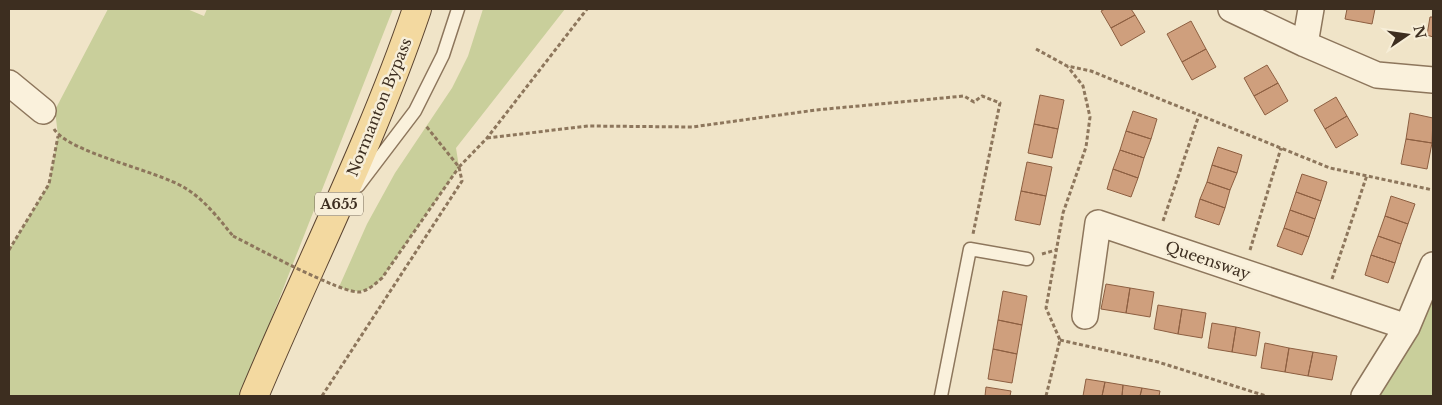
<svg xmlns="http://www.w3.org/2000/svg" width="1442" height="405" font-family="'Libre Baskerville',serif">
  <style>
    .green { fill: #c9cf9b }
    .building { fill: #cf9f7d; stroke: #8d5f41 }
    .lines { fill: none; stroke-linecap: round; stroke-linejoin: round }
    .lane-casing { stroke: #8d765c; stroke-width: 15 }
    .street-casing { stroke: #8d765c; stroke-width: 28 }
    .primary-casing { stroke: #5b4430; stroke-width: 30 }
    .path { stroke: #8d765c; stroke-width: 3; stroke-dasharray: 4 2.5; stroke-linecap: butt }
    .lane { stroke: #faf1dc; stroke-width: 12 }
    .street { stroke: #faf1dc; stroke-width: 25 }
    .primary { stroke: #f3d9a0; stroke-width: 28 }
    .path-bridge { stroke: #8d765c; stroke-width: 3; stroke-dasharray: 4 2.5; stroke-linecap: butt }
    .labels { text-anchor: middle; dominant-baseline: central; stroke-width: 5; stroke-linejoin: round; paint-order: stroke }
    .shield { fill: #f7eed8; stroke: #756857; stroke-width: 1 }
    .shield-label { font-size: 14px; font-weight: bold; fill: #3d2e20 }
    .street-label { font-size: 15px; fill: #3d2e20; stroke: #f7eed8 }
  </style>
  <rect width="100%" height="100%" fill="#f0e4c8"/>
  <path class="green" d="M108,9H187L204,16L207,9H393L241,396H9V250L49,184L58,136L55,110Z
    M483,9H565L456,148L459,167L382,278C367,293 358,294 339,287L367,224L395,173L452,88L468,56Z
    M1433,265V396H1364Z"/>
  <path class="building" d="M1105,9H1131L1135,15L1111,28L1101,11Z
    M1347,9H1375L1372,24L1345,19Z
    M1135,15L1145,32L1121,46L1111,28Z
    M1430,17H1433V37L1427,35Z
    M1191,21L1206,49L1182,62L1167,34Z
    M1206,49L1216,67L1192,80L1182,62Z
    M1267,65L1278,83L1254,96L1244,78Z
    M1278,83L1288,101L1265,115L1254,96Z
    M1040,95L1064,100L1058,129L1034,124Z
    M1336,97L1347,116L1325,129L1314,110Z
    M1133,111L1157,119L1151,139L1126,131Z
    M1410,113L1433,118L1432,143L1406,139Z
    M1347,116L1358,135L1336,148L1325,129Z
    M1034,124L1058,129L1052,158L1028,153Z
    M1126,131L1151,139L1144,158L1120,150Z
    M1406,139L1432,143L1427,169L1401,164Z
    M1218,147L1242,155L1237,173L1212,165Z
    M1120,150L1144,158L1138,178L1113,169Z
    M1027,162L1052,167L1046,196L1021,191Z
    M1212,165L1237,173L1230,190L1207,182Z
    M1113,169L1138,178L1131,197L1107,189Z
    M1302,174L1327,182L1321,201L1296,192Z
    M1207,182L1230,190L1225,208L1200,199Z
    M1021,191L1046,196L1040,225L1015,220Z
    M1296,192L1321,201L1315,219L1290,210Z
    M1391,196L1415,204L1408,224L1385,216Z
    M1200,199L1225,208L1219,225L1195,217Z
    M1290,210L1315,219L1309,237L1284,228Z
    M1385,216L1408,224L1401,244L1378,236Z
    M1284,228L1309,237L1302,255L1277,246Z
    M1378,236L1401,244L1395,263L1371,255Z
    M1371,255L1395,263L1388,283L1365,275Z
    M1106,284L1130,288L1126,313L1101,309Z
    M1130,288L1154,292L1150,317L1126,313Z
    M1003,291L1027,296L1022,325L998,320Z
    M1158,305L1182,309L1178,334L1154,329Z
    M1182,309L1206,313L1202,338L1178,334Z
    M998,320L1022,325L1017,354L993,349Z
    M1212,323L1236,327L1232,352L1208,348Z
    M1236,327L1260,332L1256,356L1232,352Z
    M1265,343L1289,348L1285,372L1261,368Z
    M1289,348L1313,352L1308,376L1285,372Z
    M993,349L1017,354L1012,383L988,379Z
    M1313,352L1337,356L1332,380L1308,376Z
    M1086,379L1105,382L1102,396H1083Z
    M1105,382L1123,385L1122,396H1102Z
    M1123,385L1142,388L1140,396H1122Z
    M986,387L1011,391L1010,396H985Z
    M1142,388L1160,391L1159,396H1140Z"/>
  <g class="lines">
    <g class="lane-casing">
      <path id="lane" d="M358,186L415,111L443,55L458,9
        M941,396L970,249L1027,259"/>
    </g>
    <g class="street-casing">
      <path id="street" d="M1231,9L1305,44L1377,75L1433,80
        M1305,44L1311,9
        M9,83L43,111
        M1085,316L1098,223L1407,327
        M1364,396L1407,327L1433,265"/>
    </g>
    <g class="primary-casing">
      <path id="primary" d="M254,396C308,267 372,142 417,9"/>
    </g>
    <path class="path" d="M1036,49L1067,66L1091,71L1330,168L1433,190
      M54,129C69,153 156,170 185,188C205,200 219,219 233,236
      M487,138L588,126L692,127L816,110L964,96L974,102L982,96L1000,103L973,234
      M459,167L487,138L587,9
      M1163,221L1199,115
      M9,250L49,184L58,136
      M1250,250L1281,148
      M1042,254L1056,250
      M1332,279L1367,175
      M1060,340L1158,362L1266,396
      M322,396L462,181L459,167L426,126
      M1046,396L1060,340L1046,308L1063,213L1086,147L1090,117L1083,86L1068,67"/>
    <use href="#lane" class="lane"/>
    <use href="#street" class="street"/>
    <use href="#primary" class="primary"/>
    <path class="path-bridge" d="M233,236C255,247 342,294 360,292C369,290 375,284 382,278L459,167"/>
  </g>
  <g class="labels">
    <rect class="shield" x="315" y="192.5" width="48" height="23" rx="4"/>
    <g class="shield-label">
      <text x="339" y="204">A655</text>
    </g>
    <g class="street-label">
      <text transform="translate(379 107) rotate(-68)">Normanton Bypass</text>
      <text transform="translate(1208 260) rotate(19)">Queensway</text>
    </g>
  </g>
  <rect width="1442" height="405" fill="none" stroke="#3d2e20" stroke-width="20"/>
  <g transform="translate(1407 35) rotate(77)" stroke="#f7eed8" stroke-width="4" paint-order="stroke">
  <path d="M0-4L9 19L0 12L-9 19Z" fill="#3d2e20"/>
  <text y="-8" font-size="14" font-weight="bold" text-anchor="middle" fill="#3d2e20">N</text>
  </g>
</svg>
